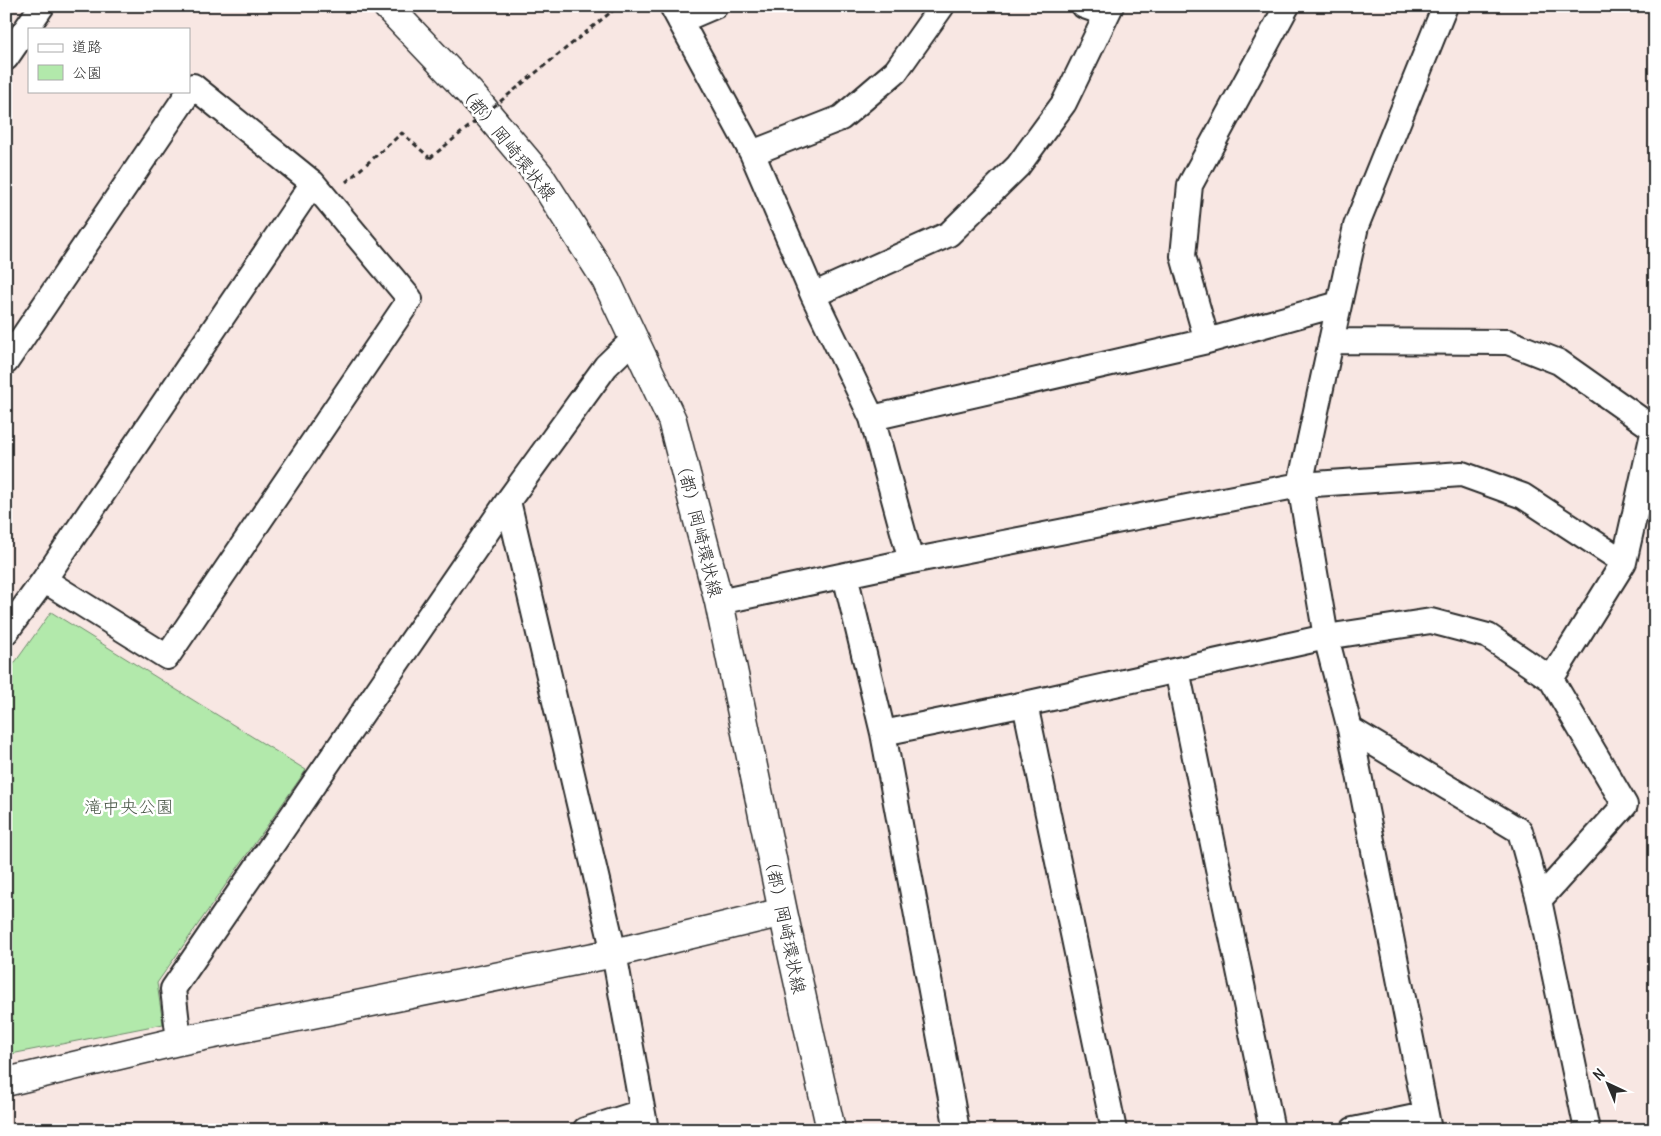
<svg xmlns="http://www.w3.org/2000/svg" width="1661" height="1136" font-family="Delius,'Klee One',sans-serif">
  <style>
    .green { fill: #b2e9ab; stroke: #6e8a6b }
    .lines { fill: none; stroke-linecap: round; stroke-linejoin: round }
    .street-casing { stroke: #2b2b2b; stroke-width: 28 }
    .secondary-casing { stroke: #2b2b2b; stroke-width: 31 }
    .path { stroke: #2b2b2b; stroke-width: 3; stroke-dasharray: 5 4; stroke-linecap: butt }
    .street { stroke: #fff; stroke-width: 24 }
    .secondary { stroke: #fff; stroke-width: 28 }
    .path-bridge { stroke: #2b2b2b; stroke-width: 3; stroke-dasharray: 5 4; stroke-linecap: butt }
    .labels { text-anchor: middle; dominant-baseline: central; stroke-width: 5; stroke-linejoin: round; paint-order: stroke }
    .street-label { font-size: 18px; fill: #2b2b2b; stroke: #fff }
    .park-label { font-size: 18px; fill: #4d5a4b; stroke: #fff }
  </style>
  <rect width="100%" height="100%" fill="#f8e7e3"/>
  <filter id="ink" filterUnits="userSpaceOnUse"><feTurbulence type="fractalNoise" baseFrequency=".02" numOctaves="2"/><feDisplacementMap in="SourceGraphic" scale="10" xChannelSelector="R" yChannelSelector="G"/><feConvolveMatrix kernelMatrix="1 2 1 2 8 2 1 2 1" color-interpolation-filters="sRGB"/></filter>
  <g filter="url(#ink)">
    <path class="green" d="M51,612L306,770L157,983L163,1024L6,1055V675Z"/>
    <g class="lines">
      <g class="street-casing">
        <path id="street" d="M672,6L752,153L813,295L872,418L911,561
          M1084,6L1107,14
          M680,21L715,6
          M6,58L42,6
          M752,153L841,118L896,71L942,6
          M813,295L949,234L1018,166L1064,103L1111,6
          M1207,341L1183,256L1190,185L1287,6
          M1331,341L1508,342L1559,362L1654,429L1624,562L1551,679
          M6,362L193,86L313,183L410,299L167,657L44,580
          M872,418L1207,341L1339,304
          M508,501L614,953L646,1130
          M845,575L883,733L957,1130
          M719,602L911,561L1300,485L1462,474L1523,496L1624,562
          M6,632L44,580L313,183
          M1177,670L1272,1130
          M1025,704L1114,1130
          M1350,729L1520,831L1539,900L1587,1130
          M883,733L1025,704L1326,637L1431,621L1488,636L1551,679L1625,805L1539,900
          M179,1041L173,989L508,501L606,366L634,339
          M585,1130L642,1112
          M1353,1130L1425,1115
          M1429,1130L1350,729L1326,637L1300,485L1356,226L1445,6"/>
      </g>
      <g class="secondary-casing">
        <path id="secondary" d="M387,6L470,93L539,175L606,280L672,420L719,602L783,912L831,1130
          M6,1082L179,1041L614,953L783,912"/>
      </g>
      <path class="path" d="M611,12L619,6
        M346,182L402,133L430,158"/>
      <use href="#street" class="street"/>
      <use href="#secondary" class="secondary"/>
      <path class="path-bridge" d="M430,158L611,12"/>
    </g>
  </g>
  <g class="labels">
    <g class="street-label">
      <text transform="translate(507 142) rotate(51)">（都）岡崎環状線</text>
      <text transform="translate(699 527) rotate(76)">（都）岡崎環状線</text>
      <text transform="translate(785 923) rotate(78)">（都）岡崎環状線</text>
    </g>
    <g class="park-label">
      <text x="129" y="806">滝中央公園</text>
    </g>
  </g>
  <rect width="1661" height="1136" fill="none" stroke="#fff" stroke-width="25"/>
  <rect x="12" y="12" width="1636" height="1111" fill="none" stroke="#2b2b2b" stroke-width="2" filter="url(#ink)"/>
  <rect x="28" y="28" width="162" height="65" fill="#ffffff" stroke="#aaaaaa"/>
  <rect x="38" y="44" width="25" height="8" fill="#ffffff" stroke="#aaaaaa"/>
  <text x="72" y="52" font-size="15" fill="#2b2b2b">道路</text>
  <rect x="38" y="65" width="25" height="15" fill="#b2e9ab" stroke="#aaaaaa"/>
  <text x="72" y="78" font-size="15" fill="#2b2b2b">公園</text>
  <g transform="translate(1608 1084) rotate(316)" stroke="#ffffff" stroke-width="4" paint-order="stroke">
  <path d="M0-4L9 19L0 12L-9 19Z" fill="#2b2b2b"/>
  <text y="-8" font-size="14" font-weight="bold" text-anchor="middle" fill="#2b2b2b">N</text>
  </g>
</svg>
